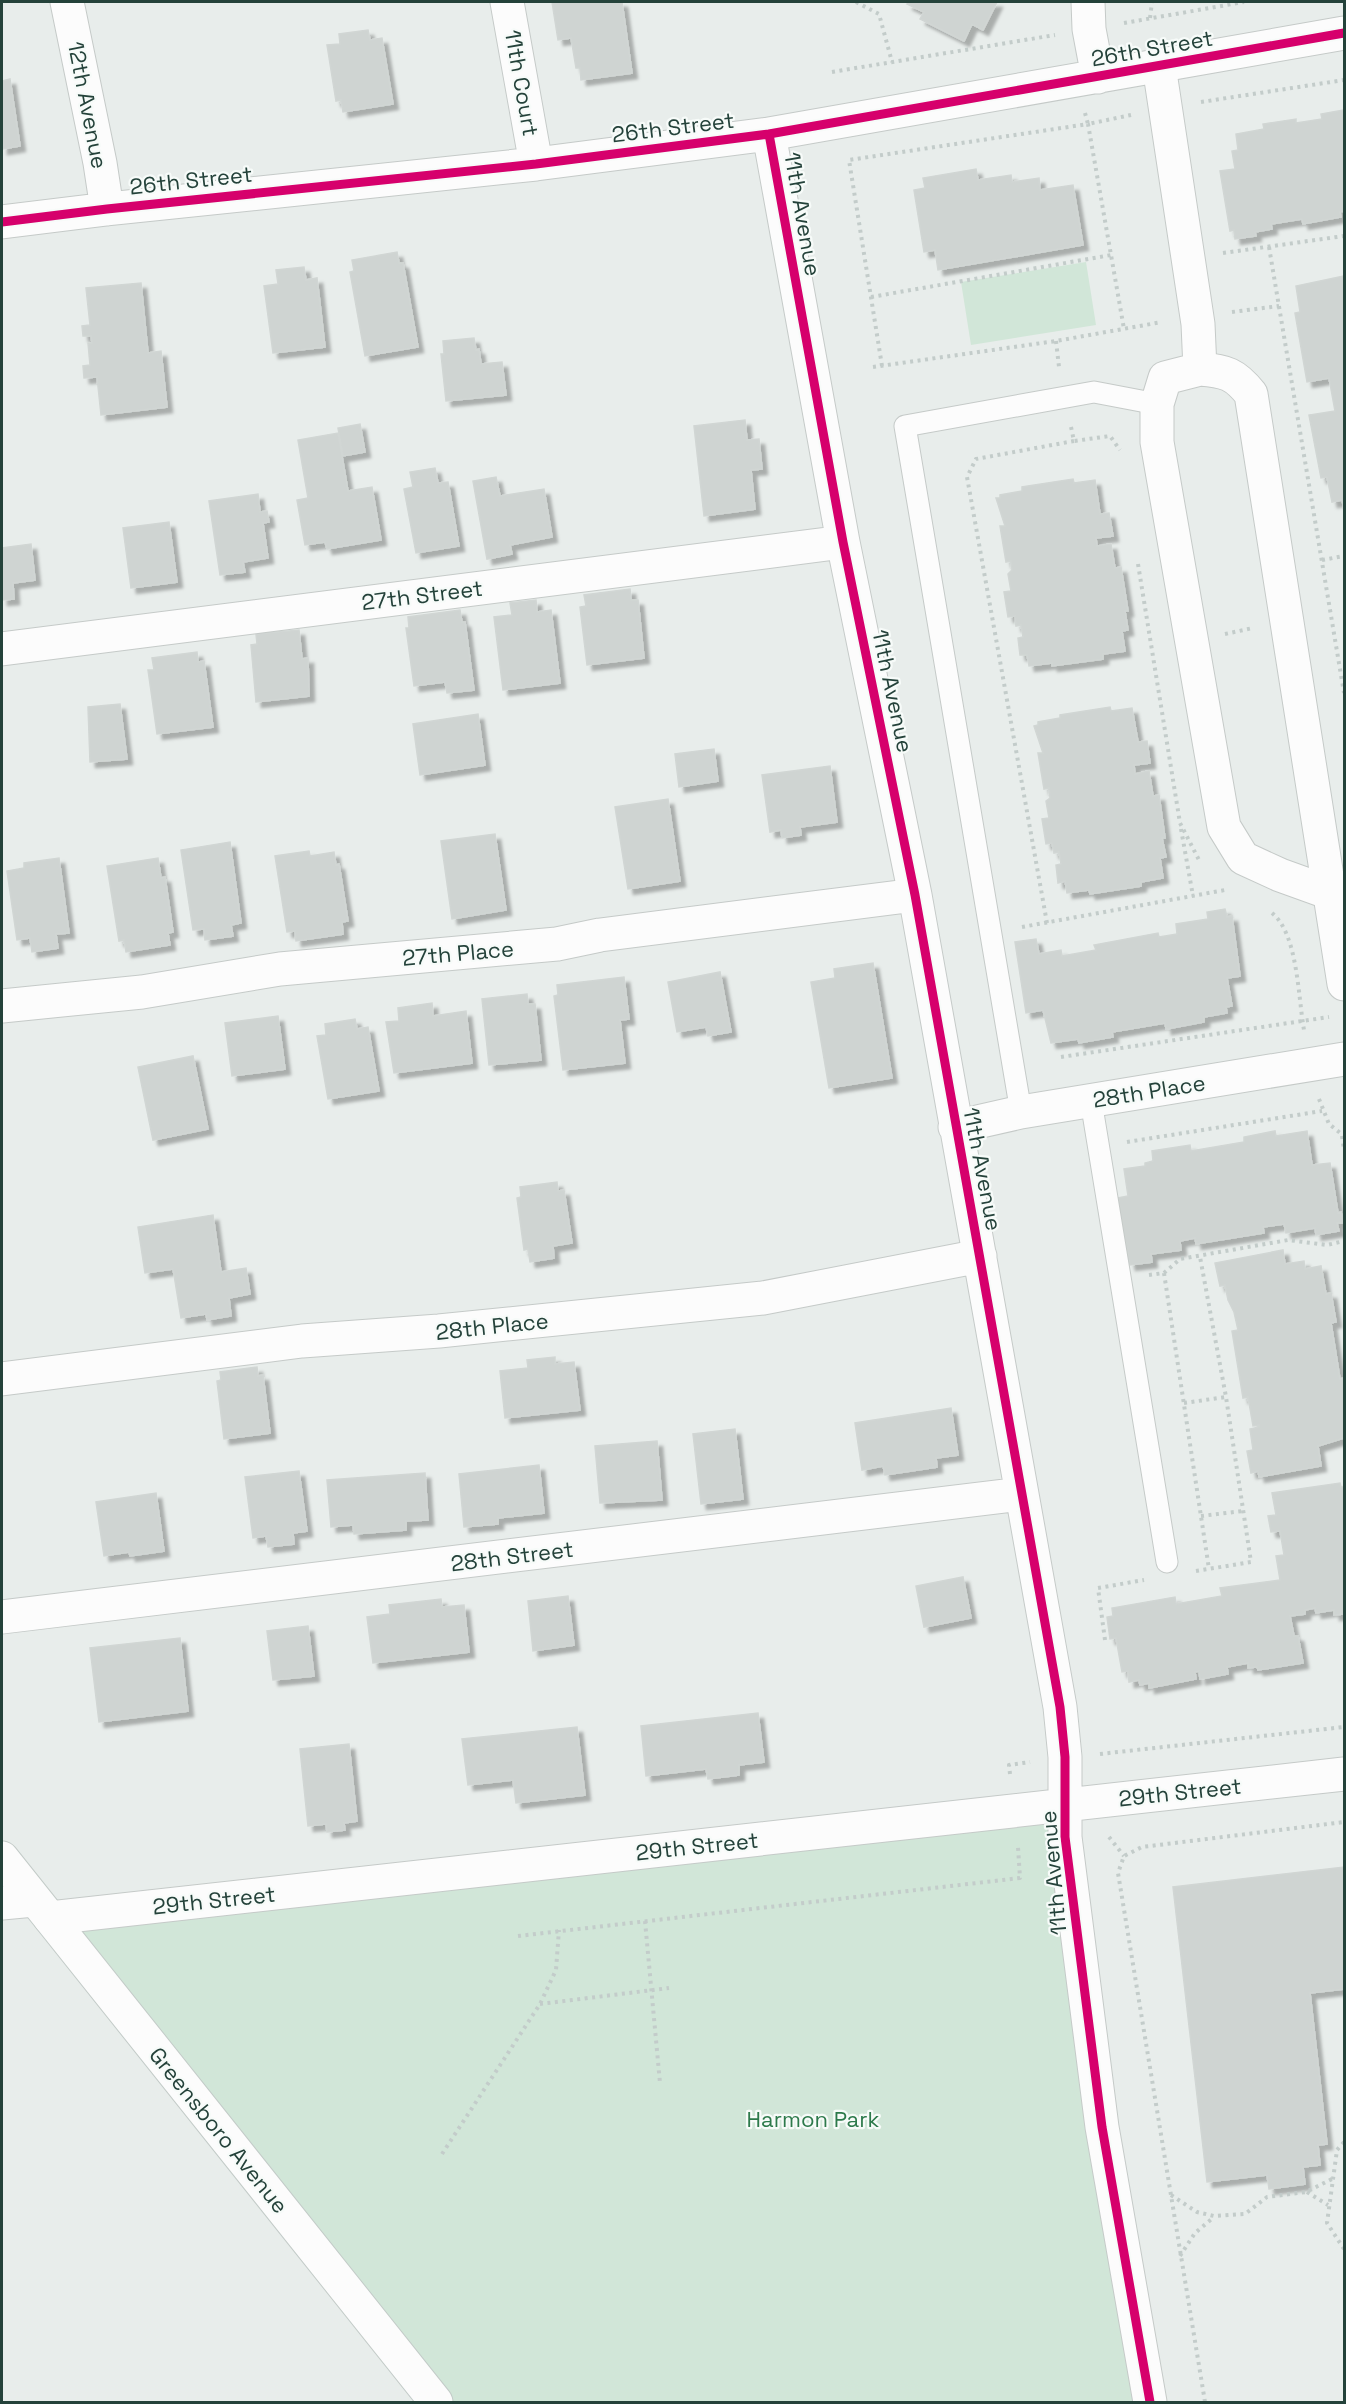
<svg xmlns="http://www.w3.org/2000/svg" width="1346" height="2404" font-family="'Space Grotesk',sans-serif">
  <style>
    .green { fill: #d1e6d8 }
    .building { fill: #cfd4d2; stroke: #d1d6d4; stroke-width: 1.5; filter: url(#shadow) }
    .lines { fill: none; stroke-linecap: round; stroke-linejoin: round }
    .service-casing { stroke: #c5cac8; stroke-width: 23 }
    .minor-casing { stroke: #c5cac8; stroke-width: 35 }
    .secondary-casing { stroke: #c3cbc8; stroke-width: 35 }
    .path { stroke: #c3ccca; stroke-width: 4; stroke-dasharray: 3 4.5; stroke-linecap: butt }
    .service { stroke: #fcfcfc; stroke-width: 21 }
    .minor { stroke: #fcfcfc; stroke-width: 33 }
    .secondary { stroke: #fcfcfc; stroke-width: 33 }
    .cycleway-casing { stroke: #f7fbf9; stroke-width: 13 }
    .cycleway { stroke: #d6006c; stroke-width: 9 }
    .labels { text-anchor: middle; dominant-baseline: central; stroke-width: 4.5; stroke-linejoin: round; paint-order: stroke }
    .street-label { font-size: 22px; fill: #24423a; stroke: #f7fbf9 }
    .park-label { font-size: 22px; fill: #2d7a4b; stroke: #f7fbf9 }
  </style>
  <defs>
    <filter id="shadow"><feDropShadow dx="5.5" dy="5.5" stdDeviation="1.5" flood-color="#0004"/></filter>
  </defs>
  <rect width="100%" height="100%" fill="#e8edeb"/>
  <path class="green" d="M1086,262L1096,325L971,345L961,282Z
    M1066,1805L1150,2402H436L50,1918Z"/>
  <path class="building" d="M552,2H622L632,73L581,80L580,68H576L571,38L558,40Z
    M909,2H997L983,30L972,24L964,41L920,19L924,12L907,4Z
    M368,30L370,40L382,38L393,104L343,112L341,100L336,101L327,45L340,44L339,34Z
    M10,79L20,146L2,149V81Z
    M1344,110V211L1340,212L1341,217L1303,224L1302,219L1271,224L1272,229L1255,232L1256,236L1235,239L1234,230L1230,231L1220,171L1235,169L1232,151L1238,150L1236,134L1264,129L1263,124L1296,119V123L1322,119L1321,114Z
    M976,169L978,180L1011,175L1012,182L1039,178L1040,190L1073,185L1083,245L938,270L935,250L924,252L914,190L925,188L923,178Z
    M397,252L399,263H403L418,347L365,356L350,272L354,271L352,260Z
    M304,267L306,280L317,278L325,347L273,353L264,286L278,284L276,270Z
    M1344,276V509L1342,500L1332,502L1327,477L1321,478L1309,415L1335,411L1329,378L1307,382L1295,313L1300,312L1296,286Z
    M141,283L148,353L161,351L167,407L101,415L97,377L84,378L83,366L90,365L88,343H92L91,336H83L82,326L90,325L86,288Z
    M474,338L476,350L479,349L481,364L502,362L506,395L446,401L441,354H444L443,341Z
    M745,420L747,440L759,439L762,469L751,470L755,509L704,516L694,426Z
    M360,424L365,452L343,456L338,428Z
    M338,433L348,491L372,487L381,540L327,549L325,542L305,545L297,500L308,498L298,440Z
    M435,468L438,483L448,482L459,546L416,553L404,489L413,487L410,472Z
    M496,477L500,496L544,489L552,537L510,545L512,554L487,559L473,481Z
    M1073,479L1074,483L1095,480L1100,514L1109,513L1113,536L1096,538L1097,546L1111,544L1115,568L1121,567L1128,611H1125L1128,630L1122,631L1125,651L1103,654V659L1052,666V663L1029,666L1027,655H1020L1018,638L1023,637L1021,625L1016,626L1015,616L1008,617L1004,592L1011,591L1008,574L1012,570L1011,561L1006,562L1000,526H1005L996,498H1000V495L1022,491V487Z
    M258,494L260,512L267,511L269,522L263,523L268,558L243,562L245,572L220,575L209,501Z
    M169,522L177,582L131,588L123,528Z
    M31,544L35,580L13,583L14,599L2,600V548Z
    M630,589L631,600H638L644,658L587,665L580,607L586,606L584,595Z
    M536,600L537,612L551,610L560,683L503,690L494,617L512,615L510,603Z
    M460,610L462,622H465L474,690L447,693L445,682L414,686L406,628H409L408,617Z
    M299,630L302,659L308,658L309,696L256,702L251,645L257,644L256,634Z
    M197,652L198,662L204,661L213,727L157,734L148,670H154L152,658Z
    M120,704L127,759L90,762L88,707Z
    M1110,707L1111,711L1132,708L1138,742L1147,741L1150,763L1134,765L1135,774L1149,771L1153,796L1159,795L1165,838H1162L1166,857L1160,858L1163,878L1141,882V886L1090,894L1089,890L1067,893L1065,881L1058,883L1056,865L1061,864L1059,852L1054,853L1052,843L1046,844L1042,819L1049,818L1046,801L1050,798L1049,788L1044,789L1038,753H1043L1034,726L1038,725V722L1060,718V715Z
    M478,714L485,765L420,775L413,724Z
    M714,749L718,781L679,787L675,754Z
    M830,766L837,822L800,827L801,835L782,838L781,830L770,832L762,775Z
    M668,799L680,881L628,889L615,807Z
    M495,834L506,910L452,919L441,841Z
    M230,842L241,923L231,925L233,936L205,940L204,929L193,930L181,850Z
    M309,851L310,856L334,852L336,865L339,864L348,921L342,922L343,934L296,941L295,931L287,932L275,856Z
    M59,858L69,933L56,934L58,948L32,952L30,938L17,940L7,871L24,868V863Z
    M158,858L161,878L165,877L173,932L168,933L170,945L126,952L124,940L119,941L107,866Z
    M1225,909L1227,917L1232,916L1240,976L1227,978L1232,1006L1226,1007L1227,1013L1204,1017V1022L1166,1029L1165,1023L1112,1032L1113,1037L1079,1043L1078,1039L1051,1043L1043,1010L1026,1013L1015,942L1036,939L1039,954L1061,950L1062,956L1096,950L1094,945L1158,933L1159,937L1177,934L1176,924L1208,919L1207,912Z
    M873,963L892,1078L829,1088L811,982L835,978L834,969Z
    M720,972L731,1032L708,1036L706,1027L677,1032L668,982Z
    M624,977L629,1019L620,1020L625,1063L563,1070L554,996L558,995L557,985Z
    M527,994L528,1004H535L541,1060L489,1065L482,999Z
    M432,1003L433,1016L466,1011L472,1063L394,1073L386,1022L399,1021L398,1008Z
    M278,1016L285,1069L232,1076L225,1023Z
    M355,1019L357,1029L368,1027L379,1091L328,1099L317,1036L326,1035L325,1024Z
    M193,1056L208,1129L153,1140L138,1067Z
    M1275,1131L1276,1136L1307,1131L1312,1165L1330,1163L1338,1213L1341,1212L1343,1223H1337L1339,1231L1316,1235L1315,1228L1286,1233L1284,1224L1263,1227L1264,1233L1196,1244L1195,1238L1180,1241L1181,1250L1151,1254L1152,1262L1130,1265L1117,1198L1128,1196L1124,1169L1145,1166V1163L1153,1161L1152,1151L1190,1145L1191,1151L1244,1142V1137Z
    M557,1182L558,1191L564,1190L572,1243L553,1246L554,1258L530,1262L528,1249L524,1250L517,1198L521,1197L520,1187Z
    M213,1215L221,1272L246,1268L250,1294L229,1298L231,1316L207,1320L206,1314L181,1318L173,1269L145,1273L138,1227Z
    M1283,1250L1285,1264L1304,1261L1305,1269L1321,1266L1326,1294L1331,1293L1336,1322L1331,1323L1340,1379L1344,1378V1438L1318,1446L1321,1466L1259,1477L1258,1471L1251,1473L1247,1451L1253,1450L1250,1429L1259,1427V1425L1253,1426L1248,1397L1243,1398L1232,1331L1238,1330L1234,1312L1228,1300L1225,1285L1220,1286L1215,1263Z
    M555,1357V1364L574,1362L580,1410L505,1418L500,1371L528,1368L527,1360Z
    M257,1367L258,1376L263,1375L270,1433L224,1439L217,1381L221,1380L220,1372Z
    M951,1408L958,1455L936,1458L937,1467L885,1475L883,1466L862,1470L855,1423Z
    M735,1429L743,1499L701,1504L693,1434Z
    M657,1441L662,1500L600,1503L595,1446Z
    M539,1465L544,1513L498,1518V1524L464,1527L459,1474Z
    M299,1471L307,1531L293,1533L294,1544L268,1547L266,1536L253,1538L245,1477Z
    M425,1473L428,1520L406,1521V1530L354,1534L353,1525L331,1527L327,1480Z
    M1340,1483L1341,1487H1344V1614L1334,1615V1610L1316,1613L1315,1608L1305,1610V1614L1290,1616L1294,1636H1298L1303,1663L1258,1670L1257,1667L1248,1668V1663L1227,1667L1228,1674L1200,1679L1199,1671L1195,1672L1196,1679L1149,1688V1683L1140,1685L1139,1680L1129,1682L1128,1671L1122,1672L1116,1638L1110,1639L1107,1617L1113,1616L1112,1608L1175,1597L1176,1604L1222,1596L1220,1588L1280,1580L1276,1556L1284,1555L1280,1531L1271,1532L1268,1516L1276,1515L1272,1493Z
    M156,1493L164,1551L130,1556L129,1552L104,1556L96,1502Z
    M963,1577L971,1618L924,1627L916,1586Z
    M568,1596L574,1645L533,1651L528,1601Z
    M441,1599L442,1607L464,1605L469,1652L373,1663L367,1617L390,1614L389,1605Z
    M308,1626L314,1676L273,1680L267,1631Z
    M180,1638L188,1711L99,1722L90,1648Z
    M758,1713L764,1762L739,1765V1775L708,1779L706,1769L646,1776L641,1726Z
    M577,1727L585,1795L516,1803L513,1780L468,1785L462,1739Z
    M349,1744L357,1821L344,1823L345,1830L327,1832L326,1824L308,1826L300,1749Z
    M1344,1867V1989L1310,1993L1327,2144L1318,2145L1320,2165L1303,2167L1305,2184L1269,2189L1267,2175L1207,2182L1173,1887Z"/>
  <g class="lines">
    <g class="service-casing">
      <path id="service" d="M1091,1101L1167,1562
        M1021,1112L905,426L1094,392L1157,404"/>
    </g>
    <g class="minor-casing">
      <path id="minor" d="M67,2L100,163L107,209
        M507,2L536,164
        M1088,2L1089,29L1098,77
        M1159,66L1198,324L1200,369C1226,371 1235,374 1251,394L1344,984
        M769,134L843,542L915,895L1060,1707L1065,1757V1837L1102,2127L1150,2402
        M2,222L107,209L536,164L769,134L1344,33
        M1200,369L1165,378L1157,404V442L1224,827L1243,858L1280,875L1330,893
        M2,649L843,542
        M2,1006L142,992L280,969L557,944L600,935L915,895
        M955,1127L1021,1112L1344,1059
        M2,1379L302,1341L439,1331L763,1298L980,1256
        M2,1617L1022,1494
        M2,1903L34,1900
        M50,1918L1344,1774"/>
    </g>
    <g class="secondary-casing">
      <path id="secondary" d="M2,1858L436,2402"/>
    </g>
    <path class="path" d="M856,2L879,14L892,62
      M1150,18L1152,2
      M1124,23L1244,2
      M832,72L1055,35
      M1201,102L1344,80
      M1085,113L1088,124L1131,115
      M1269,247L1344,693
      M1223,253L1344,236
      M871,297L1111,255
      M1232,312L1279,306
      M1056,341L1059,367
      M882,366L849,160L1088,124L1124,329
      M873,367L1056,341L1162,322
      M1071,427L1074,441L1110,436L1120,450
      M1322,560L1344,556
      M1138,564L1180,823L1199,860
      M1225,634L1253,628
      M1181,829L1193,896
      M1272,913C1298,934 1298,997 1304,1030
      M1047,923L967,477L976,459L1074,441
      M1022,927L1225,890
      M1061,1057L1329,1017
      M1319,1099L1329,1124L1344,1136
      M1342,1136L1344,1150
      M1127,1142L1322,1111
      M1164,1273L1209,1569
      M1149,1275L1164,1273L1180,1259L1288,1240L1327,1245L1344,1241
      M1184,1403L1226,1397
      M1201,1516L1243,1511
      M1196,1571L1251,1562L1226,1397L1200,1257
      M1105,1640L1098,1588L1144,1580
      M1100,1754L1344,1727
      M1010,1774L1009,1765L1030,1762
      M1109,1837L1124,1856
      M645,1921L660,2083
      M518,1936L1020,1878L1018,1847
      M540,2004L669,1988
      M1344,2142L1337,2150L1327,2223L1344,2249
      M442,2154L540,2004L556,1970L559,1930
      M1307,2192L1328,2205
      M1171,2195L1197,2212L1214,2216L1245,2214L1267,2197L1306,2192L1332,2179
      M1180,2256L1195,2233L1214,2217
      M1205,2402L1118,1873L1124,1856L1142,1847L1344,1822"/>
    <use href="#service" class="service"/>
    <use href="#minor" class="minor"/>
    <use href="#secondary" class="secondary"/>
    <g class="cycleway-casing">
      <path id="cycleway" d="M769,134L843,542L915,895L1060,1707L1065,1757V1837L1102,2127L1150,2402
        M2,222L107,209L536,164L769,134L1344,33"/>
    </g>
    <use href="#cycleway" class="cycleway"/>
  </g>
  <g class="labels">
    <g class="street-label">
      <text transform="translate(1152 48) rotate(-10)">26th Street</text>
      <text transform="translate(522 83) rotate(80)">11th Court</text>
      <text transform="translate(88 105) rotate(79)">12th Avenue</text>
      <text transform="translate(673 127) rotate(-7)">26th Street</text>
      <text transform="translate(191 180) rotate(-6)">26th Street</text>
      <text transform="translate(803 214) rotate(80)">11th Avenue</text>
      <text transform="translate(422 595) rotate(-7)">27th Street</text>
      <text transform="translate(893 691) rotate(78)">11th Avenue</text>
      <text transform="translate(458 953) rotate(-5)">27th Place</text>
      <text transform="translate(1149 1091) rotate(-9)">28th Place</text>
      <text transform="translate(983 1169) rotate(79)">11th Avenue</text>
      <text transform="translate(492 1326) rotate(-6)">28th Place</text>
      <text transform="translate(512 1556) rotate(-7)">28th Street</text>
      <text transform="translate(1180 1792) rotate(-6)">29th Street</text>
      <text transform="translate(697 1846) rotate(-6)">29th Street</text>
      <text transform="translate(1053 1873) rotate(-95)">11th Avenue</text>
      <text transform="translate(214 1900) rotate(-6)">29th Street</text>
      <text transform="translate(219 2130) rotate(51)">Greensboro Avenue</text>
    </g>
    <g class="park-label">
      <text x="813" y="2119">Harmon Park</text>
    </g>
  </g>
  <rect width="1346" height="2404" fill="none" stroke="#24423a" stroke-width="6"/>
</svg>
